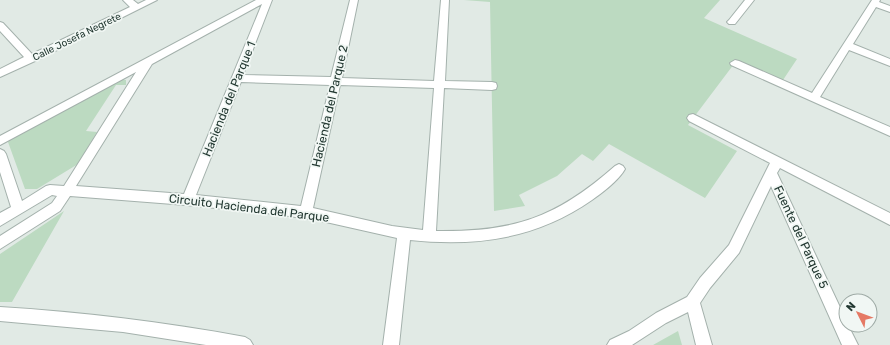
<svg xmlns="http://www.w3.org/2000/svg" width="890" height="345" font-family="Rubik,sans-serif">
  <style>
    .green { fill: #bcdac1 }
    .lines { fill: none; stroke-linecap: round; stroke-linejoin: round }
    .street-casing { stroke: #a4b1ac; stroke-width: 2 }
    .street { fill: #fff; fill-rule: evenodd }
    .labels { text-anchor: middle; dominant-baseline: central; stroke-width: 3.5; stroke-linejoin: round; paint-order: stroke }
    .far-street-label { font-size: 10px; fill: #233932; stroke: #f1f7f4 }
    .street-label { font-size: 12px; fill: #233932; stroke: #f1f7f4 }
  </style>
  <rect width="100%" height="100%" fill="#e1eae5"/>
  <path class="green" d="M464,0H720L704,18L797,59L783,80L737,60L688,125L737,151L705,198L609,144L593,161L582,154L557,176L519,195L525,206L494,211L490,2Z
    M120,79L126,80V85H116L86,131L97,132L78,164L37,189H25L8,142L12,136Z
    M64,211L12,302H0V254Z
    M678,331L682,345H653Z"/>
  <g class="lines">
    <g class="street-casing">
      <path id="street" d="M123,0H133L138,4L146,0H157L35,61L0,77V69L24,57L0,31V22L3,23L32,54L130,7Z
        M256,0H272L243,75L331,77L350,0H358L342,78L434,81L441,0H449L445,81L492,82L496,83L497,86L496,89L492,90L444,88L436,231C514,232 556,218 615,166L619,164L623,166L625,169C619,180 602,193 592,200C536,239 476,247 410,240L399,345H383L397,238L317,220L275,214L186,205L70,196L60,211L0,249V236L52,203L57,196L52,195L0,226V213L11,207L0,172V149L4,151L6,154L22,201L46,186L50,185L64,186L136,72L0,145V136ZM262,4L184,194L76,186L152,64ZM241,82L330,85L301,206L196,195ZM340,85L434,88L423,230L392,226L313,208Z
        M745,0H754L735,24H729L727,22L729,20Z
        M872,0H880L879,2L890,6V12L876,7L853,44L890,59V66L849,50L820,97L890,127V136L731,65L730,63L735,60L739,61L812,93Z
        M693,114L890,213V225L780,168L777,173L846,320V325H848L858,345H842L771,186L739,253L710,288L700,303L712,345H696L688,312L666,323L632,345H607L610,340L629,331L656,313L687,297L700,278L729,245L770,163L689,121L687,118L689,115Z
        M0,307C82,312 164,322 245,337L250,340L253,345H206L123,332L0,321Z"/>
    </g>
    <use href="#street" class="street"/>
  </g>
  <g class="labels">
    <g class="far-street-label">
      <text transform="translate(77 37) rotate(-26)">Calle Josefa Negrete</text>
    </g>
    <g class="street-label">
      <text transform="translate(229 99) rotate(-68)">Hacienda del Parque 1</text>
      <text transform="translate(330 106) rotate(-77)">Hacienda del Parque 2</text>
      <text transform="translate(249 208) rotate(7)">Circuito Hacienda del Parque</text>
      <text transform="translate(801 237) rotate(65)">Fuente del Parque 5</text>
    </g>
  </g>
  <g transform="translate(858 313) rotate(312)"><circle r="19" fill="#f1f7f4" stroke="#9faba6"/>
  <path d="M0-3L7 15L0 10L-7 15Z" fill="#e57964"/>
  <text y="-6" font-size="11" font-weight="bold" text-anchor="middle" fill="#233932">N</text>
  </g>
</svg>
